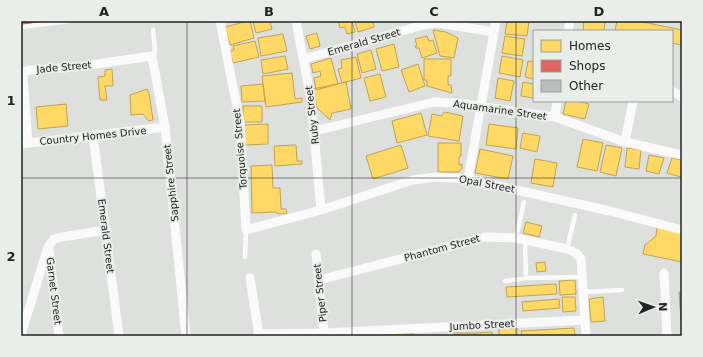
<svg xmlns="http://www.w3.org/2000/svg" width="703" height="357" font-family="'DejaVu Sans',sans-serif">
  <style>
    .homes { fill: #ffd966; stroke: #bda252 }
    .shops { fill: #e06666; stroke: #a75252 }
    .building { fill: #bcbebd; stroke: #9fa19f }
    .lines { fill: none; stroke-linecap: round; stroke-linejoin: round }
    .lane { stroke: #fafafa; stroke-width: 4.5 }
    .street { stroke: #fafafa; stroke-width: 9 }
    .grid { fill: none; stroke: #222322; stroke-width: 1; stroke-opacity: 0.55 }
    .labels { text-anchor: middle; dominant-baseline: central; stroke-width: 4; stroke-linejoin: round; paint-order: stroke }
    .street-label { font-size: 10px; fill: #222322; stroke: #eaeeea }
    .neatline { fill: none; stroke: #222322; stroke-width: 1.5 }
    .grid-label { font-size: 13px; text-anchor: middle; font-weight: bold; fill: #222322 }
  </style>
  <rect width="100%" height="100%" fill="#dee0de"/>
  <path class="homes" d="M248,21H250L254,38L230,45L225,27Z
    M253,21H270L272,29L256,33Z
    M338,21H352L355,32L347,34L345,27L340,28Z
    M355,21H373L374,27L358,32Z
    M507,21H529L527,36L505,34Z
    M584,21H605L604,31H583Z
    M617,21H638L682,30L681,45L672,43V31H615Z
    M433,30L446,32L458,38L454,58L440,56Z
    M317,33L320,46L310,49L306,36Z
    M283,34L287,51L261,56L258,38Z
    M427,36L429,41L433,40L437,53L422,58L419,48H416L415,46H417L415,39Z
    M505,36L525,39L522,56L502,53Z
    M255,41L259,57L233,63L230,51L234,50L233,46Z
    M394,44L399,67L382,71L376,49Z
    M371,50L376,69L362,73L357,54Z
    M285,56L288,69L263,74L261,60Z
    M502,56L523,60L520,77L499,73Z
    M356,57L361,78L342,83L338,69L342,68L341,60Z
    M331,58L338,84L316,90L314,78L321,76L320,71L313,73L311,64Z
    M424,59H451V76H448V85H451L452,93L427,86V80H424Z
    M528,61L534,62V79L525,77Z
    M418,64L425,86L409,92L401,70Z
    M112,69L113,86H105L107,100H100L98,77L105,76V70Z
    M292,73L295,99L302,98V102L266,107L262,76Z
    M380,74L386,97L370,101L364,78Z
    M498,78L514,81L510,101L495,98Z
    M346,82L351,109L332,113L330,120L317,108L313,89Z
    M523,82L534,84V98L521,96Z
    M263,84L265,101L242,102L241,86Z
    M147,89L149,93L153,120L149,121L143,114L131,115L130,95Z
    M566,101H577L589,104L585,119L563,114Z
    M66,104L68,126L38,129L36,107Z
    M243,106H262V122H243Z
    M444,112L463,116L459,141L428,136L432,114L442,116Z
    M421,113L427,135L397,143L392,121Z
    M268,124V144L244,145V125Z
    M489,124L518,128L516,149L486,145Z
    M523,133L540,136L537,152L520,148Z
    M583,139L603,143L597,171L577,167Z
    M438,143H461V156L459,157V165L462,164V168L459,172H438Z
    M296,145L297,161H302V164L275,166L274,146Z
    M401,145L408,168L373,179L366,156Z
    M606,145L622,148L616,176L600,172Z
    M627,148L641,150L639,169L625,167Z
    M480,149L513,156L508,179L475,173Z
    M649,155L664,158L659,174L646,171Z
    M672,158L682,160L681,177L667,173Z
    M535,159L557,163L553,187L531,183Z
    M272,165L273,188H280L281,209H286L287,213L278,214L276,212L252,213L251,166Z
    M526,222L542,226L539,237L523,233Z
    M657,227L682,233V262L643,254L645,245L656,236Z
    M545,262L546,271L537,272L536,263Z
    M575,280L576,294L560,295L559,281Z
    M556,284L557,294L507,297L506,287Z
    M562,297H575L576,311L563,312Z
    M603,297L605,321L591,322L589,299Z
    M559,299L560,308L523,311L522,302Z
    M517,328V336H499V329Z
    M574,328L575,336H522L521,331Z
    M492,332V336H475V333Z
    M392,333H412V336H392Z
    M454,333H474V336H454Z"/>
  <path class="shops" d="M21,21H45L21,25Z"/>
  <path class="building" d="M679,292H682V322H681Z"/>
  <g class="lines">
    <path class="lane" d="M21,27L69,21
      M152,56L155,51L153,30
      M516,238L524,202
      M525,240L526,278
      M567,249L575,215
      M245,257L246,230
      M505,281L526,278L582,277
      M583,292L622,290"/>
    <path class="street" d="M220,21L240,122L246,230L321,210L413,180L436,177L468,179L610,211L682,230
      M296,21L311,100L321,210
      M568,31L570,21
      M304,59L423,25L438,23L494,32
      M672,91L682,97
      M555,117L557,101
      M315,131L434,102L456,103L555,117L625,142L682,155
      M93,135L119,336
      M625,142L633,101
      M28,143L23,77V72L29,70L76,67L152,56L165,127L186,336
      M21,144L165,127
      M468,179L496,21
      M49,250L59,336
      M316,254L324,333
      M664,273L667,336
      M250,278L259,336
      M319,280L486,237L516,238L567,249L576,253L581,259L586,336
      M258,334L324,333L585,320
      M21,336L23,328L48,247L54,239L62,237L106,230"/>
  </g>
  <path class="grid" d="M187,21V336M352,21V336M516,21V336M21,178H682"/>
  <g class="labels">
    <g class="street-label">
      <text transform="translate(364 42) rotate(-16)">Emerald Street</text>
      <text transform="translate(64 67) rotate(-5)">Jade Street</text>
      <text transform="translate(500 110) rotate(8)">Aquamarine Street</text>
      <text transform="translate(312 115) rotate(-97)">Ruby Street</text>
      <text transform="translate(93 136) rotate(-6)">Country Homes Drive</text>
      <text transform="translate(240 149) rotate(-95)">Torquoise Street</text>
      <text transform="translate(171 183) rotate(-96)">Sapphire Street</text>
      <text transform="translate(487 184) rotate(11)">Opal Street</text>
      <text transform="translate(106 236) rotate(83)">Emerald Street</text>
      <text transform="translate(442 248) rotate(-15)">Phantom Street</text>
      <text transform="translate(54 291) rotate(83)">Garnet Street</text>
      <text transform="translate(320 293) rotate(-96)">Piper Street</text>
      <text transform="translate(482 325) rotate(-3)">Jumbo Street</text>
    </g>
  </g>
  <rect width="703" height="357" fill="none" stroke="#eaeeea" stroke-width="44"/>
  <rect x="533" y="30" width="140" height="72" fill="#eaeeea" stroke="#9a9d9a"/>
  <rect x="541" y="40" width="20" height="12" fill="#ffd966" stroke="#9a9d9a"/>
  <text x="569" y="50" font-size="12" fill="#222322">Homes</text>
  <rect x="541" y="60" width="20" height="12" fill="#e06666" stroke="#9a9d9a"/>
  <text x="569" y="70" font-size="12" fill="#222322">Shops</text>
  <rect x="541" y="80" width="20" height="12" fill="#bcbebd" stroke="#9a9d9a"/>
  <text x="569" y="90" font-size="12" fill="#222322">Other</text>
  <g transform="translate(653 307) rotate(88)" stroke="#eaeeea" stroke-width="3" paint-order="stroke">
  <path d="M0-3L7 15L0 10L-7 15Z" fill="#222322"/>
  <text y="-6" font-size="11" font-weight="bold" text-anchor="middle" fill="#222322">N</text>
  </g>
  <rect x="22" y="22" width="659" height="313" class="neatline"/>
  <g class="grid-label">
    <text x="104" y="16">A</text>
    <text x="269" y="16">B</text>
    <text x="434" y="16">C</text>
    <text x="599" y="16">D</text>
    <text x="11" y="105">1</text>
    <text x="11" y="261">2</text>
  </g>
</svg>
